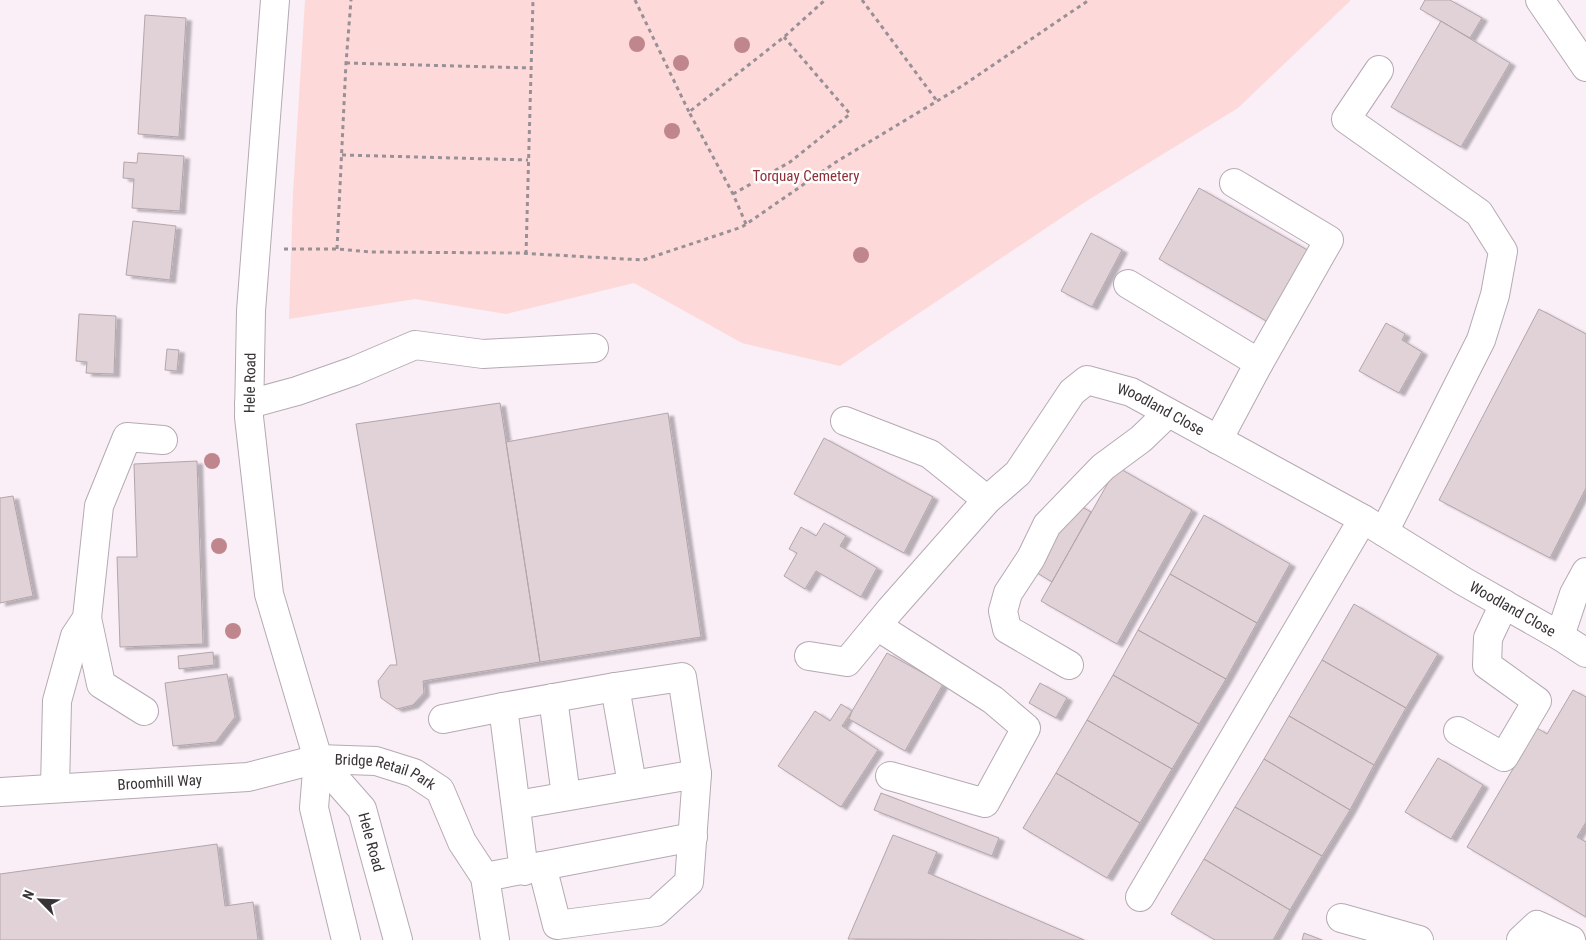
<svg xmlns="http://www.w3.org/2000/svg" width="1586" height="940" font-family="'Roboto Condensed',sans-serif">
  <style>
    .green { fill: #fddad9 }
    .building { fill: #e1d2d7; stroke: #b3a5a9; filter: url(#shadow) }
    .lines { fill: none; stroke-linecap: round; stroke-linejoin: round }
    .minor-casing { stroke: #b5aab2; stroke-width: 30 }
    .major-casing { stroke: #b5aab2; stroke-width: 30 }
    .path { stroke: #989096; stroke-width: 3; stroke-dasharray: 4 4; stroke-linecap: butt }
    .minor { stroke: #fff; stroke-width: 28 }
    .major { stroke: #fff; stroke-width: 28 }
    .tree { fill: #bf868d }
    .labels { text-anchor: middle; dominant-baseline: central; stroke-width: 5; stroke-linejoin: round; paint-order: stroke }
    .park-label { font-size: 15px; fill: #8e3037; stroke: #fff }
    .street-label { font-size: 15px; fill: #373336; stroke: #fff }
  </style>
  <defs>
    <filter id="shadow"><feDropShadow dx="5.5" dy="3" stdDeviation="1" flood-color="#0004"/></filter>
  </defs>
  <rect width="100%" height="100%" fill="#faeef7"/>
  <path class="green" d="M305,0H1351L1238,108L1085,202L840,366L742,343L634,283L506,314L415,299L289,319L293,193Z"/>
  <path class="building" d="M1425,0H1450L1482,18L1470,38L1420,9Z
    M145,15L186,18L179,137L138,134Z
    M1441,21L1510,63L1461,147L1391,107Z
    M138,153L184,156L180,211L132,208L134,179L123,178L124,162L137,163Z
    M1199,188L1309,251L1268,322L1159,259Z
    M133,221L176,226L170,280L126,275Z
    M1091,233L1122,250L1092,307L1061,291Z
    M1539,309L1586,334V488L1550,558L1439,500Z
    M79,314L116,316L114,374L86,373L87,362L76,361Z
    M1386,323L1405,334L1402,340L1422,352L1399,393L1359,371Z
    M167,349L179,350L177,371L165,370Z
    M500,403L540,662L423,681L424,693L413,705L397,709L381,698L378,681L390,665H397L356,424Z
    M668,413L701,637L540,662L506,442Z
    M824,438L933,497L904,553L794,494Z
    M197,461L203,644L120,647L117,557H137L134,464Z
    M1117,467L1192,510L1117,644L1041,601Z
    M13,496L33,596L0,603V498Z
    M1073,502L1091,512L1052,582L1034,571Z
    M1204,515L1290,564L1257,623L1170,574Z
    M824,523L846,536L840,546L877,568L861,597L816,571L805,589L784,576L797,553L789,549L801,527L816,536Z
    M1170,574L1257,623L1226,679L1138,630Z
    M1354,604L1438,654L1406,708L1322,660Z
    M1138,630L1226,679L1199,724L1113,675Z
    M213,652L214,665L179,669L178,656Z
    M887,653L943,684L905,751L849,719L852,711Z
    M1322,660L1406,708L1374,765L1289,716Z
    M227,674L235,717L216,742L173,746L165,683Z
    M1113,675L1199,724L1172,769L1087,720Z
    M1040,683L1067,698L1056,718L1029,703Z
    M1573,690L1586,697V822L1577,837L1586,842V917L1467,847L1537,728L1547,734Z
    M841,704L852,711L842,726L878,750L841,807L778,766L815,711L830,721Z
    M1289,716L1374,765L1350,810L1264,759Z
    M1087,720L1172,769L1140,823L1056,773Z
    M1438,758L1483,785L1451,839L1405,812Z
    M1264,759L1350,810L1322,856L1235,807Z
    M1056,773L1140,823L1107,878L1023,828Z
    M881,793L999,838L992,856L874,810Z
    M1235,807L1322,856L1290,910L1204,859Z
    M893,835L937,852L928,873L1084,940L848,939Z
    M217,844L225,906L253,902L258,940H0V874Z
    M1204,859L1290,910L1273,940H1215L1171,914Z
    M1304,933L1322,940H1302Z"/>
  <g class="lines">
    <g class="minor-casing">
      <g id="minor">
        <path d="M1540,0L1586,67"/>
        <path d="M1379,70L1346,119L1479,213L1503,251L1495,295L1481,340L1384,532"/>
        <path d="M1234,183L1329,240L1259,363"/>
        <path d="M1128,284L1259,363L1218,440"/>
        <path d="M249,404L297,391L354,371L415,345L483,354L594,348"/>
        <path d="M845,421L930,454L987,500"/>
        <path d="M87,618L101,684L144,711"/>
        <path d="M877,626L993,700L1026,728L985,803L890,776"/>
        <path d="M1560,636L1574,594L1586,572"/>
        <path id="s1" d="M809,656L847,662L890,610L987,500L1018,473L1072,392L1087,380L1131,392L1363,519L1463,581L1560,636L1586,653"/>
        <path d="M1069,665L1007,629L1003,611L1008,593L1031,558L1047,525L1103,467L1141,439L1168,413"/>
        <path d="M615,687L632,784"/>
        <path d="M553,698L566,796"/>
        <path d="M443,719L503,707"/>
        <path d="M1458,731L1504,757L1537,701L1487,665L1488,638L1504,604"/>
        <path d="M55,788L57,701L75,636L87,618L99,506L127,437L163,440"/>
        <path id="s2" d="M0,792L248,777L318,759L376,761L414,773L440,790L462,842L485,877L495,940"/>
        <path d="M517,805L697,774"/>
        <path d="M542,866L693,837"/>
        <path d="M485,877L542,866L557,925L656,912L689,882L697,774L682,677L615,687L503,707L524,871"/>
        <path d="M1140,897L1363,519"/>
        <path d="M1341,918L1419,940"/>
        <path d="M1521,940L1537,925L1571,940"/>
      </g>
    </g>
    <g class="major-casing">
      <g id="major">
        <path d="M275,0L251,311L249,417L269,594L318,759L314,808L346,940"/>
        <path id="s3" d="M318,759L362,809L398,940"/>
      </g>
    </g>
    <path class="path" d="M635,0L689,112
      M862,0L937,101
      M346,63L531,68
      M342,155L528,160
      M733,194L790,162L850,114L784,37
      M746,224L733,194L689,112L784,37L825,0
      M284,249H337L371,252L518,253L643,260L742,227L836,162L962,86L1089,0
      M337,249L346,63L351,0
      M526,254L533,0"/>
    <use href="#minor" class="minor"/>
    <use href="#major" class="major"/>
  </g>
  <g class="tree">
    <circle cx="637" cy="44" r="8"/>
    <circle cx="742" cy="45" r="8"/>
    <circle cx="681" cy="63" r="8"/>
    <circle cx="672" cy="131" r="8"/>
    <circle cx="861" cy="255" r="8"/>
    <circle cx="212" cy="461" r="8"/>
    <circle cx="219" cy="546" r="8"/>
    <circle cx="233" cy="631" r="8"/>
  </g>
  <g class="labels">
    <g class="park-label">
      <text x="806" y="176">Torquay Cemetery</text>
    </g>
    <g class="street-label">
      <text transform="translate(250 383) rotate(-89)">Hele Road</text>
      <text stroke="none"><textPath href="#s1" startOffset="490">Woodland Close</textPath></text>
      <text stroke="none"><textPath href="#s1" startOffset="895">Woodland Close</textPath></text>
      <text stroke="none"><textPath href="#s2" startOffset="390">Bridge Retail Park</textPath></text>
      <text stroke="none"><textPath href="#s2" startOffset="160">Broomhill Way</textPath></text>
      <text stroke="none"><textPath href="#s3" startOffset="101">Hele Road</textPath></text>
    </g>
  </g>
  <g transform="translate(40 900) rotate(294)" stroke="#ffffff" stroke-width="4" paint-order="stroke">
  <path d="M0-4L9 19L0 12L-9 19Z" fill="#373336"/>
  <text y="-8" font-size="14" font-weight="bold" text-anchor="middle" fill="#373336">N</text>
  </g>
</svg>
